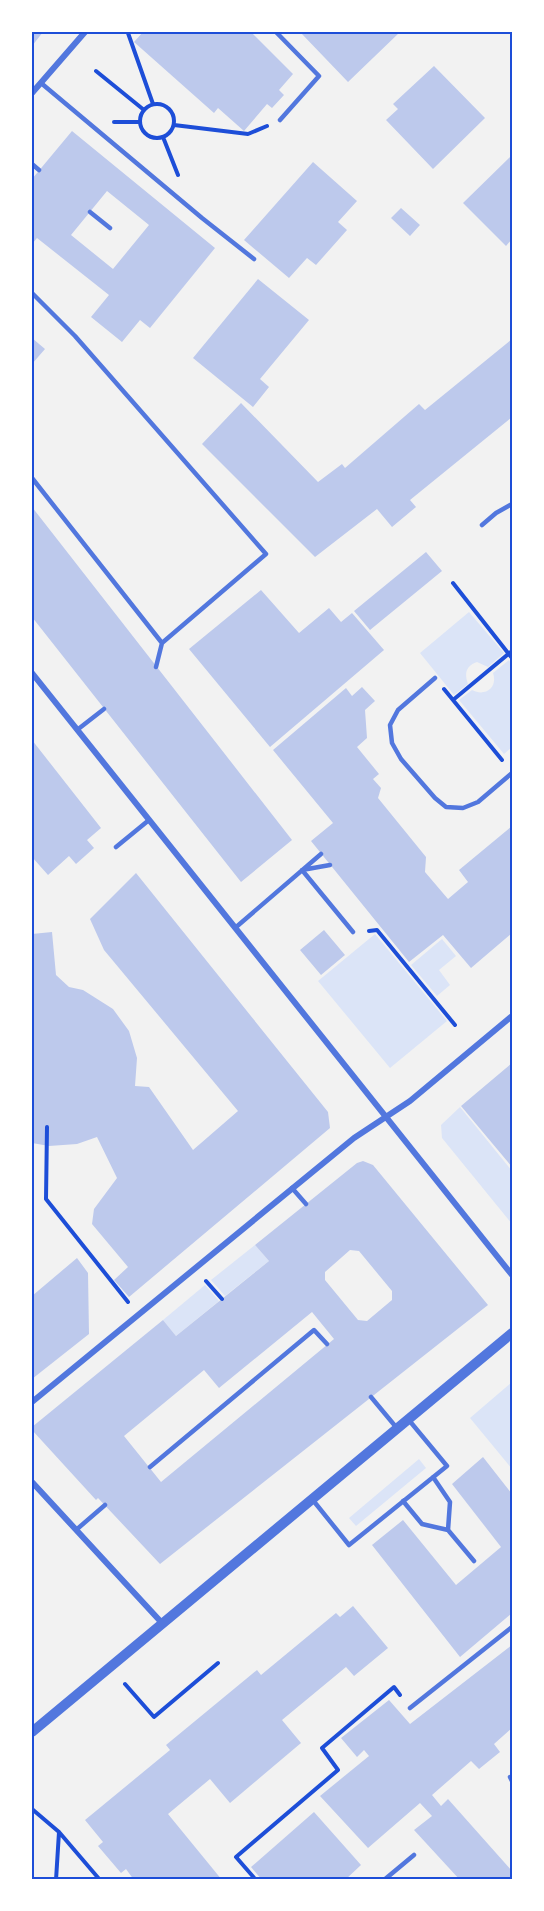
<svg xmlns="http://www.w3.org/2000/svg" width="544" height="1911" font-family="Lato,sans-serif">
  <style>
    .green { fill: #dbe4f7 }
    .building { fill: #bdc9ec; fill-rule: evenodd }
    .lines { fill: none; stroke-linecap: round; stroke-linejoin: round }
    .path { stroke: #1d4ed8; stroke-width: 4 }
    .service { stroke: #5277de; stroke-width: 4.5 }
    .minor { stroke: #5277de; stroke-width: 6 }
    .tertiary { stroke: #5277de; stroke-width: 10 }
    .neatline { fill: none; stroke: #1d4ed8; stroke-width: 2 }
  </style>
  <rect width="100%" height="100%" fill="#f2f2f2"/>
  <path class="green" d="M469,612L504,653L488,667L477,662C466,666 464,673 468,684L454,695L420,653Z
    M509,660L512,665V747L504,754L459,700L472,690C485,697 498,688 493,673Z
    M375,934L447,1021L390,1068L318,981Z
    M442,939L456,956L439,970L450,985L437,996L411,965Z
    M460,1107L512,1171V1224L442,1138L441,1125Z
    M255,1245L269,1261L225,1296L211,1280Z
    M205,1285L219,1301L176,1336L163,1320Z
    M512,1382V1469L470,1418Z
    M419,1459L426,1468L356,1526L349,1518Z"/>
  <path class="building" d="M32,32H43L32,46Z
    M143,32H251L293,74L279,90L284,95L272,108L267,104L244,131L218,108L214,113L134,42Z
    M303,32H400L348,82L301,33Z
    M434,66L485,118L433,169L386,120L398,109L393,104Z
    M72,131L215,248L150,328L140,320L122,342L91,317L109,295L37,238L32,244V179ZM107,191L149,225L113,269L71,235Z
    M512,155V239L506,246L463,203Z
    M313,162L357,201L338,222L347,230L316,265L307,258L289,278L244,240Z
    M401,208L420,225L410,236L391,218Z
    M258,279L309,320L260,379L269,387L253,407L193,358Z
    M32,338L45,349L32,364Z
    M512,339V417L410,500L416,507L392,527L377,509L315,557L202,444L241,403L318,482L342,464L345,468L419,404L425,410Z
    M32,507L292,840L241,882L32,617Z
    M426,552L442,571L370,630L354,611Z
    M261,590L299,633L329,608L341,622L352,613L384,650L270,747L189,649Z
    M362,687L375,701L365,710L367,738L357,747L379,774L373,779L381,788L378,798L426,857L425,872L448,899L468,882L459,870L512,826V933L471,968L443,935L409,962L311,841L333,823L273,750L346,688L352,696Z
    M32,740L101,828L87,840L94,848L76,864L69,856L48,875L32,857Z
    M136,873L328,1112L330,1128L129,1297L114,1280L128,1267L92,1224L94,1209L117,1178L97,1137L77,1144L49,1146L32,1143V934L52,932L56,975L69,987L83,990L113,1009L129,1031L137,1058L135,1086L149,1087L193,1150L238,1111L104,950L90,919Z
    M324,930L345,955L321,975L300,950Z
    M512,1063V1167L461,1106Z
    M363,1161L373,1165L488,1305L160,1564L98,1498L96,1500L32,1430V1427L163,1320L176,1336L269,1261L255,1245L357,1163ZM350,1250L359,1251L392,1291V1300L367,1321L358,1320L325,1280V1272ZM312,1312L334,1339L161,1482L124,1436L204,1370L219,1388Z
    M77,1258L88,1273L89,1334L32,1379V1296Z
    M483,1457L512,1494V1613L460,1657L372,1545L403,1520L456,1585L501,1547L452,1484Z
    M353,1606L388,1648L354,1676L346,1667L282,1720L301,1743L230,1803L210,1779L168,1814L222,1880H134L126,1869L121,1873L98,1846L103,1842L85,1820L170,1750L166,1745L257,1670L261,1675L336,1613L340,1617Z
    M512,1645V1728L494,1744L500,1752L479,1769L471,1761L432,1795L441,1806L448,1799L512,1871V1880H460L414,1830L432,1816L420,1803L368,1848L320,1796L369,1756L364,1750L357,1757L341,1738L389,1700L410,1724Z
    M314,1812L361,1865L345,1880H262L251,1867Z"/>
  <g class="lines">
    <path class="path" d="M128,33L153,104
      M96,71L144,110
      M140 121a17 17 0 1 1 34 0a17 17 0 1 1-34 0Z
      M114,122H140
      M174,125L248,134L267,126
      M163,137L178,175
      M453,583L512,658
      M444,689L502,760
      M453,700L512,651
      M369,931L377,930L455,1025
      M47,1127L46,1199L128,1302
      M206,1281L222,1299
      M125,1684L154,1717L218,1663
      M32,1809L59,1832L100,1880
      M56,1880L59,1832
      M256,1880L236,1857L338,1770L322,1748L394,1687L400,1695"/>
    <path class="service" d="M276,32L319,76L280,120
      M41,83L202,218L254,259
      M32,164L39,170
      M90,212L110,228
      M32,293L75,336L266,554L162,643L156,667
      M32,478L162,643
      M482,525L496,513L512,504
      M435,678L398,710L390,725L392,743L401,759L435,798L446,807L463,808L478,802L512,773
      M77,730L104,709
      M116,847L149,820
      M330,865L302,870L353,932
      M235,928L321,854
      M292,1188L306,1204
      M371,1397L396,1427
      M150,1467L314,1330L327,1344
      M433,1477L450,1502L448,1530L474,1561
      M312,1499L349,1545L447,1466L408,1419
      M403,1501L422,1524L448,1530
      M76,1530L105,1505
      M410,1708L512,1627
      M510,1777L512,1781
      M384,1880L414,1855"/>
    <path class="minor" d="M32,93L85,32
      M32,673L512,1275
      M32,1402L354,1138L410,1101L512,1016
      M32,1482L162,1623"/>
    <path class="tertiary" d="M32,1732L512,1333"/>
  </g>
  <rect width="544" height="1911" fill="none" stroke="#ffffff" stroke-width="66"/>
  <rect x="33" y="33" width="478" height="1845" class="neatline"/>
</svg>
